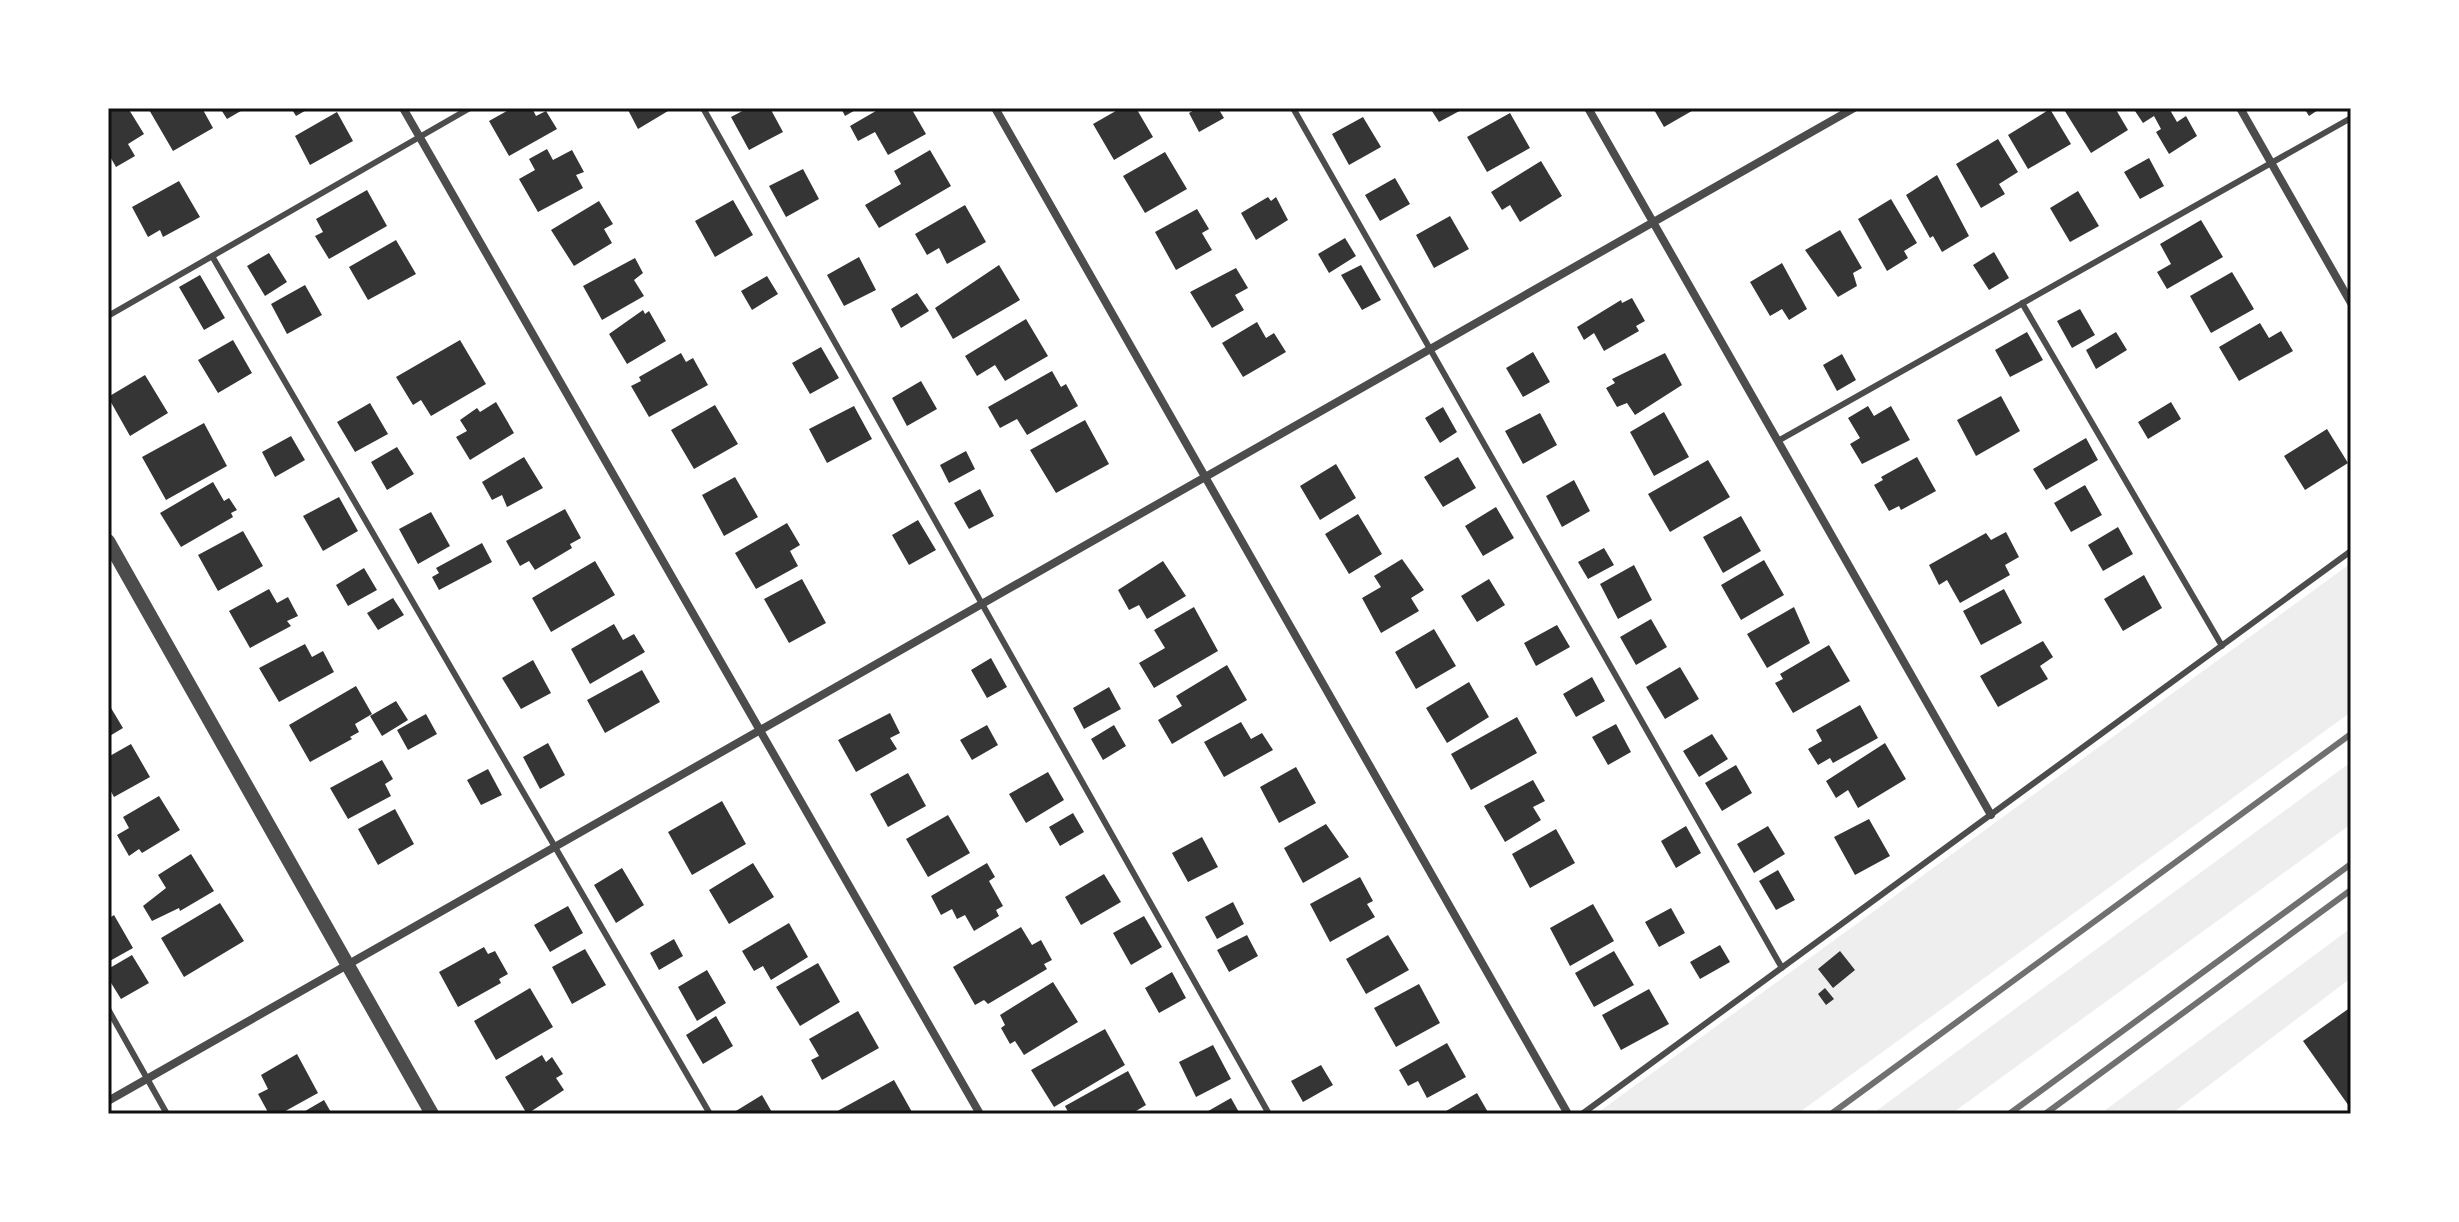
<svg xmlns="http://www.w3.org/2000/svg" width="2459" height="1222" font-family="'IBM Plex Sans',sans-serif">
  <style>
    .green { fill: #eee }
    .building { fill: #353535 }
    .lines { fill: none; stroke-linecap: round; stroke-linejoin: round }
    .service { stroke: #4c4c4c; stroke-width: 6 }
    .minor { stroke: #4c4c4c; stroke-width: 8 }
    .tertiary { stroke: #4c4c4c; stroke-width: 14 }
    .rail { stroke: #707070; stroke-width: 6 }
    .neatline { fill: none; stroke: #111; stroke-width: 3 }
  </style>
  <rect width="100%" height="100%" fill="#fff"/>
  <path class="green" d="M2351,563V712L1797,1114H1596Z
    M2351,762V824L1951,1114H1872Z
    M2351,928V978L2171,1114H2100Z"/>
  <path class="building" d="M108,108H128L144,134L128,144L135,156L116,167L108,153Z
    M148,108H202L213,128L173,151Z
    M220,108H246L227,119Z
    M291,108H310L296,116Z
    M512,108H532L536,116L546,111L557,129L509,156L489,121Z
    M627,108H673L638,129Z
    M748,108H770L783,132L749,150L731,117Z
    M841,108H859L845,116Z
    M881,108H911L926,134L888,155L875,132L858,141L850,126Z
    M1121,108H1136L1153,137L1114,160L1093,124Z
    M1198,108H1218L1224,118L1199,132L1189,113Z
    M1430,108H1465L1439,122Z
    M1653,108H1697L1664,127Z
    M2063,108H2115L2128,130L2091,153Z
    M2133,108H2174L2170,110L2177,122L2186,116L2197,136L2169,154L2156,132L2161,129L2154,116L2143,123Z
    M2304,108H2321L2309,116Z
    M2050,109L2071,144L2028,169L2008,135Z
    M337,112L353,141L310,165L295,136Z
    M1510,113L1530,148L1487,172L1467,137Z
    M1363,117L1381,147L1349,165L1332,134Z
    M1998,139L2018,172L1999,184L2005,194L1981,208L1956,164Z
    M547,149L553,160L572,150L584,172L576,175L583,188L538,212L519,179L535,170L529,159Z
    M930,150L951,186L879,228L865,205L901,184L894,171Z
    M1165,152L1187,189L1145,213L1123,176Z
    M2149,158L2164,186L2140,199L2124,172Z
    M1541,161L1562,196L1520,222L1510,205L1502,210L1491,192Z
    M803,169L819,199L786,217L769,186Z
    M1937,175L1969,236L1942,252L1933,236L1930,238L1906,195Z
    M1395,178L1410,204L1380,221L1365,195Z
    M179,181L200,217L163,237L160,230L148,237L132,207Z
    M367,190L387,226L329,259L315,236L323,232L316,219Z
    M2078,191L2099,226L2070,242L2050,208Z
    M1268,197L1271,201L1276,197L1288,220L1256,240L1241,213Z
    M1891,199L1917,243L1904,251L1908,258L1887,271L1858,219Z
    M733,200L753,235L715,257L695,221Z
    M599,201L613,224L604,229L612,243L574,266L551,230Z
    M965,205L986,242L947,264L939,248L927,255L915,234Z
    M1197,209L1209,229L1202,233L1212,250L1176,270L1155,232Z
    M1450,216L1469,249L1434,268L1416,235Z
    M2201,220L2223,257L2167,289L2157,272L2171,264L2160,244Z
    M1840,230L1862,268L1853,273L1857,286L1838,297L1805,250Z
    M1345,238L1356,256L1329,273L1318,254Z
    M396,240L416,274L368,300L349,267Z
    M1994,252L2009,278L1989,290L1973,265Z
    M269,253L287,282L265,296L247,266Z
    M859,257L876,290L844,306L827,275Z
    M635,258L643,273L634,280L644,296L602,320L583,286Z
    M1782,263L1807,309L1789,320L1782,309L1770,316L1750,282Z
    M999,265L1020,300L953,339L935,308Z
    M1361,265L1381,300L1362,310L1341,275Z
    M1236,268L1248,288L1235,295L1244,310L1212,328L1190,292Z
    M2232,272L2254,309L2211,333L2190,296Z
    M200,275L225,318L204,330L179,287Z
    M767,276L778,294L752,310L741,291Z
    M305,285L322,315L287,334L271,304Z
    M917,293L929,311L901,328L891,309Z
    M1632,298L1645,321L1636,326L1639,331L1604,351L1594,333L1584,340L1577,327L1621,300L1622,303Z
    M2080,309L2095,335L2072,348L2057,321Z
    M643,310L645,314L649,311L666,341L627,364L609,334Z
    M1026,319L1048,356L1005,381L995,365L977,376L965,356Z
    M1257,322L1266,338L1274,333L1286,352L1243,377L1222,343Z
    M2260,323L2269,338L2281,331L2293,351L2239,381L2219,347Z
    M2027,332L2043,360L2010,377L1995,350Z
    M2116,332L2127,350L2096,369L2086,350Z
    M233,340L252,373L218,393L198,360Z
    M460,340L486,384L431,416L421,400L413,405L396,377Z
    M821,347L839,378L810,394L792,363Z
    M1533,352L1550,382L1523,397L1506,368Z
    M681,353L686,362L693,358L708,385L649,417L631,386L641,381L639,377Z
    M1665,353L1682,385L1635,415L1627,403L1617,407L1606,388L1615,383L1612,379Z
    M1842,354L1856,380L1837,391L1823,365Z
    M1052,371L1061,387L1066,384L1078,406L1027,435L1017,419L1000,428L988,407Z
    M145,375L168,413L130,436L108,397Z
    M921,381L937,409L907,426L892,398Z
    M2001,396L2020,431L1976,456L1957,420Z
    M496,402L514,433L470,460L456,437L467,431L460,420L477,408L480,412Z
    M2171,402L2181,419L2148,439L2138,422Z
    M370,403L388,434L355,452L337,422Z
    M715,405L738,444L694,469L671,430Z
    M854,406L872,439L827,463L809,429Z
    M1868,406L1874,416L1891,406L1910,440L1862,464L1850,444L1860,438L1848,418Z
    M1443,407L1457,432L1440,443L1425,418Z
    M1664,412L1689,457L1654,476L1630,432Z
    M1540,413L1557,445L1523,464L1505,431Z
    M1085,420L1109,464L1056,493L1030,450Z
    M204,423L227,466L166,500L142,457Z
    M2327,429L2348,463L2305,490L2284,456Z
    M291,436L305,460L275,477L262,452Z
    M2086,438L2098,460L2046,490L2033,469Z
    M397,447L414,474L387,490L371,462Z
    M966,451L975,469L949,483L940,465Z
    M524,457L543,488L507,507L502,495L492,500L482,482Z
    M1458,457L1476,488L1443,507L1424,477Z
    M1917,457L1936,491L1901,510L1899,506L1889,511L1874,485L1883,480L1881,477Z
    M1708,460L1730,497L1670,532L1648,494Z
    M1336,464L1356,498L1320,520L1300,486Z
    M735,477L758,517L724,536L702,495Z
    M1574,480L1590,511L1562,527L1546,496Z
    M213,482L224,501L229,498L237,510L231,513L233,517L181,547L160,513Z
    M2085,485L2102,515L2071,532L2054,503Z
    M980,489L994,516L969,529L954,503Z
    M339,497L358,531L323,551L303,516Z
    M1496,507L1514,538L1483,556L1465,526Z
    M565,509L581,538L570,544L572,548L535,570L529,561L520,566L506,541Z
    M431,512L450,546L418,564L399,529Z
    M1358,514L1382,554L1349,574L1325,534Z
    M1741,516L1761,551L1723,573L1703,537Z
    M918,520L936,550L909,565L892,535Z
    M787,523L800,545L790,551L798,566L756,589L735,553Z
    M2118,527L2133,554L2103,571L2088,545Z
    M243,531L263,566L218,591L198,555Z
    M2006,532L2019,557L2005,565L2010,575L1960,603L1947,580L1939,585L1929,565L1986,533L1991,540Z
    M482,543L492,562L439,590L432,577L439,573L436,568Z
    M1604,548L1614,565L1588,579L1578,562Z
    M1402,559L1424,590L1411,598L1419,611L1381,633L1362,598L1381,587L1374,576Z
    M1764,560L1784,595L1741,620L1721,585Z
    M595,561L615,595L551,632L532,598Z
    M1163,561L1186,596L1147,619L1139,605L1129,610L1118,590Z
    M1634,565L1652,600L1618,619L1600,584Z
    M364,568L377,590L348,606L336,585Z
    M2144,575L2162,608L2123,631L2104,599Z
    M802,579L826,623L789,643L764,599Z
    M1489,579L1505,605L1477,622L1461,596Z
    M269,589L277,603L288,597L298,616L287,621L291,626L250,648L229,611Z
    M2004,589L2022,623L1981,645L1963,611Z
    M393,598L404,615L378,630L367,613Z
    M1194,607L1218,651L1154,688L1139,663L1165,648L1154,630Z
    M1794,607L1810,643L1767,668L1747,634Z
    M1651,619L1667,647L1636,665L1620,637Z
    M614,624L623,640L634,634L645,652L590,684L571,649Z
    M1557,625L1570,647L1536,666L1524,643Z
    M1434,629L1456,666L1416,689L1395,652Z
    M2043,641L2053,657L2040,666L2048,679L1998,707L1980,676Z
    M305,644L312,657L323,651L334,672L279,702L259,668Z
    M1829,645L1850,681L1793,713L1775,683L1783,679L1780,674Z
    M991,658L1007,687L987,698L971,670Z
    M533,660L551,693L521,709L502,678Z
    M1227,665L1247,700L1172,744L1158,720L1182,706L1176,696Z
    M1680,667L1699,699L1665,719L1646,687Z
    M642,670L660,702L605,733L587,700Z
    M1592,677L1605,701L1576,717L1563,694Z
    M1469,682L1489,717L1447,743L1426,708Z
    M356,686L372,714L355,724L359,732L350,737L352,739L310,762L289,725Z
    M1109,687L1121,709L1084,729L1073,708Z
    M396,701L408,720L382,736L370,716Z
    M108,703L123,728L108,737Z
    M1860,705L1878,738L1833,763L1830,758L1818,765L1808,749L1822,741L1816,730Z
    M890,713L900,733L890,738L897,749L856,772L838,740Z
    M426,714L437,734L408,750L397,730Z
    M1517,717L1537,753L1471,790L1451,754Z
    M1241,722L1251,739L1262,733L1273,750L1224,777L1204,742Z
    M1616,724L1631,752L1608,765L1592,737Z
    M987,725L998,745L972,760L960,740Z
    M1114,725L1126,746L1103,760L1091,739Z
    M1712,734L1728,759L1699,777L1683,751Z
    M548,743L565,775L540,789L523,757Z
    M1885,743L1906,779L1858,808L1848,790L1836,798L1826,781Z
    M131,744L150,777L114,797L108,786V757Z
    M382,760L393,779L385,784L391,796L348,819L330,788Z
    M1736,765L1752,793L1722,811L1705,783Z
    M1296,767L1316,803L1279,823L1260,787Z
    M488,769L502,795L481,805L467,780Z
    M1048,772L1064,800L1026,823L1009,794Z
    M908,773L926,806L888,827L870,794Z
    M1533,780L1545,801L1533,807L1541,820L1505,842L1484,806Z
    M159,796L180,830L142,853L139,849L129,856L117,835L129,828L123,817Z
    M722,801L746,844L692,875L668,832Z
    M395,809L414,844L378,865L358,829Z
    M1073,813L1084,832L1060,846L1049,827Z
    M948,815L970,853L928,877L906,839Z
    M1869,819L1890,856L1855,875L1834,837Z
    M1326,824L1349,857L1303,883L1284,848Z
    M1686,826L1701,853L1676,868L1661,841Z
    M1768,826L1785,854L1754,873L1737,844Z
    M1556,829L1575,863L1530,888L1512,854Z
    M1202,837L1218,867L1188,882L1172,853Z
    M191,854L214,891L180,911L179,908L152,921L143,906L166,888L158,875Z
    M753,863L774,897L729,924L709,890Z
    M987,863L995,877L989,881L1003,906L996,910L999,916L974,931L965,915L957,919L952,909L941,915L931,896Z
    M622,868L644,905L616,923L594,885Z
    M1778,870L1795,900L1776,910L1759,881Z
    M1104,874L1121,902L1081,925L1065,897Z
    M1360,877L1373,901L1367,904L1375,917L1330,942L1310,904Z
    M1233,902L1244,924L1217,939L1205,917Z
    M220,903L244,941L184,977L161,938Z
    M1593,904L1614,941L1570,966L1550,928Z
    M568,906L583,933L550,952L534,925Z
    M1671,908L1685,933L1659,947L1645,922Z
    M114,915L133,948L108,962V919Z
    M1144,916L1162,947L1131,965L1113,933Z
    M789,923L808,957L771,980L763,966L754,971L742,951Z
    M1021,927L1032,945L1041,940L1052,960L1044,964L1047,969L988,1004L984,1000L975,1005L953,967Z
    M1247,935L1258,956L1229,972L1217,950Z
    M1388,935L1409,970L1366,994L1346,959Z
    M674,939L683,956L659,970L650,953Z
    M1720,945L1730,962L1700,979L1690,962Z
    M484,947L488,954L495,951L508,974L499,979L501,983L458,1007L439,972Z
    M585,949L606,985L572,1004L552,967Z
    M1614,951L1634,985L1594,1007L1575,973Z
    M1840,951L1855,970L1833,988L1818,969Z
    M132,955L149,983L121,999L108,978V969Z
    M818,963L840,1002L800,1026L776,987Z
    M707,970L726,1003L697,1021L678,987Z
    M1172,972L1186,998L1159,1013L1145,988Z
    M1053,982L1078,1022L1024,1055L1015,1041L1010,1044L1001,1028L1005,1025L1000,1015Z
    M1419,984L1440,1023L1396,1047L1374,1008Z
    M530,988L553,1027L496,1060L474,1021Z
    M1825,988L1834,999L1826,1005L1818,994Z
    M1649,989L1669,1024L1621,1050L1602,1015Z
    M2351,1007V1109L2303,1041Z
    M858,1011L879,1048L822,1080L811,1060L819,1056L809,1039Z
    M716,1016L733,1046L703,1064L686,1035Z
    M1105,1029L1125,1065L1054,1107L1031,1070Z
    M1447,1043L1466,1077L1427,1098L1418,1081L1408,1086L1399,1070Z
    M1213,1045L1231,1079L1196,1097L1179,1062Z
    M297,1054L318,1093L280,1114H269L258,1094L268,1089L261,1075Z
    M542,1055L546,1062L552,1057L563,1074L556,1078L564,1090L527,1114L505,1077Z
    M1321,1065L1333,1085L1303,1102L1291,1081Z
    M1128,1071L1146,1105L1131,1114H1069L1065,1106Z
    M894,1080L912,1112L908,1114H832Z
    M1477,1093L1489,1114H1441Z
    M762,1095L773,1114H731Z
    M1231,1098L1240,1114H1203Z
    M324,1100L332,1114H300Z"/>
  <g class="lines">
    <path class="service" d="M703,108L1269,1114
      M1293,108L1782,968
      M212,256L710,1114
      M2022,303L2222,646
      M108,316L470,108
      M1778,441L2351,118
      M108,1009L167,1114
      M1582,1114L2351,551"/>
    <path class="minor" d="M403,108L980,1114
      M995,108L1568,1114
      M1588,108L1991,815
      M2240,108L2351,303
      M108,1101L1854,108"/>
    <path class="tertiary" d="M108,541L432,1114"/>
    <path class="rail" d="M1831,1114L2351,734
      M2009,1114L2351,864
      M2045,1114L2351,890"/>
  </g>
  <rect width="2459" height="1222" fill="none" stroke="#ffffff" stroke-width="220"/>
  <rect x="110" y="110" width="2239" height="1002" class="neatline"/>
</svg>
